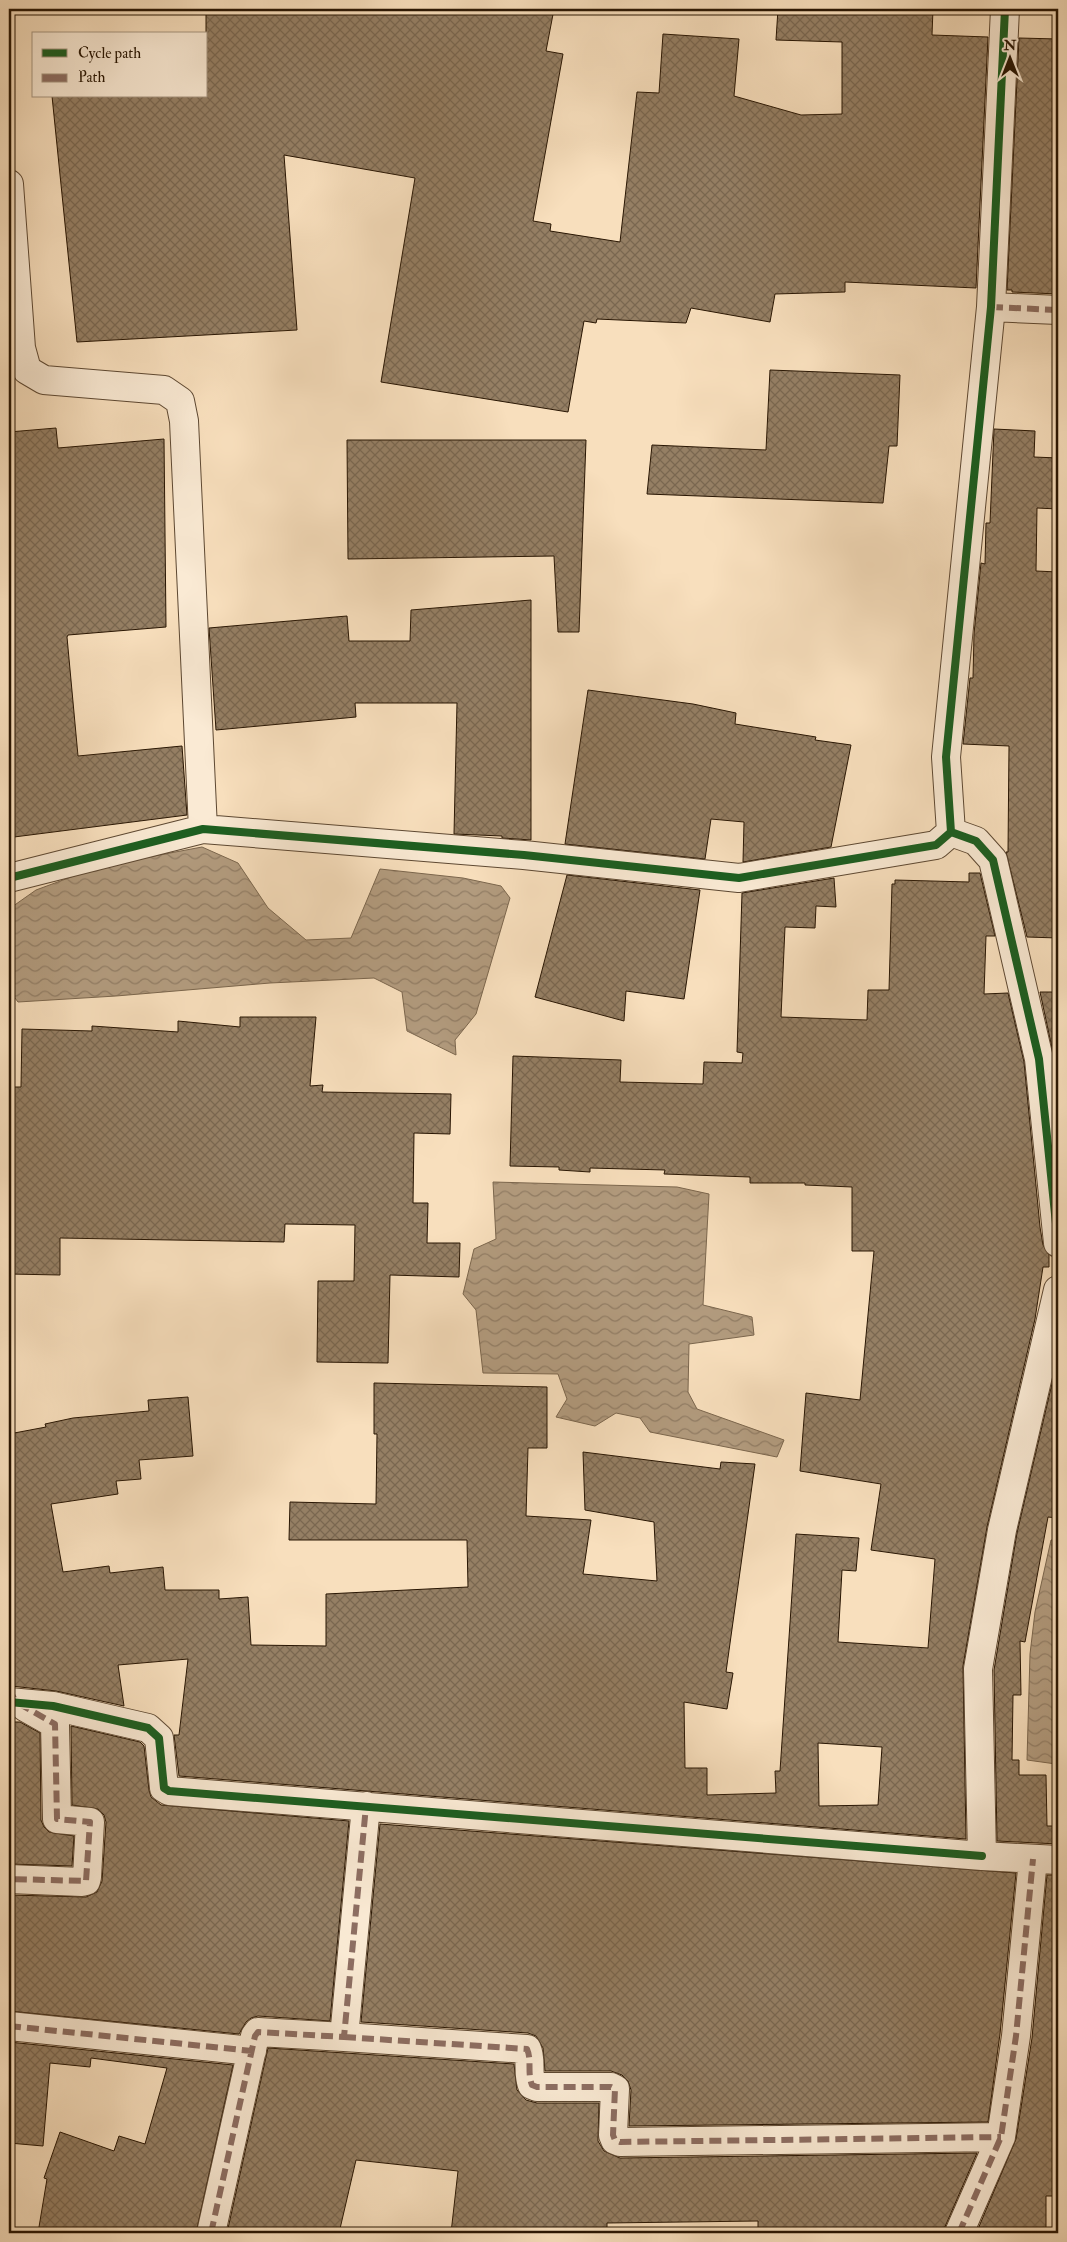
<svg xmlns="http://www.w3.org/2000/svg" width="1067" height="2242" font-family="'IM FELL Double Pica',serif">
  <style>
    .water { fill: url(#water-waves); stroke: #7b664d }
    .building { fill: url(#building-cross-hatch); stroke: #291603; fill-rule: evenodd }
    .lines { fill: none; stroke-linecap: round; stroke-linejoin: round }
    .minor-casing { stroke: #5d4832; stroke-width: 30 }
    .minor { stroke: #faead4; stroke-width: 28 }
    .quiet { stroke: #8d6e63; stroke-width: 6; stroke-dasharray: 12 6; stroke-linecap: butt }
    .cycleway-casing { stroke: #faead4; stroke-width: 11 }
    .cycleway { stroke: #1b5e20; stroke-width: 8 }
  </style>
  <defs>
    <pattern id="water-waves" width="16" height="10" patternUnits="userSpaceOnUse" patternTransform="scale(1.25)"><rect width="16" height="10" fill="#b29b7e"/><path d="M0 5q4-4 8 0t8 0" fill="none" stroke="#917d65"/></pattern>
    <pattern id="building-cross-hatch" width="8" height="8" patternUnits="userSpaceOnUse" patternTransform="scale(1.25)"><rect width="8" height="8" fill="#957f64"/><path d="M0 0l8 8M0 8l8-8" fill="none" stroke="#7a6750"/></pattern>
  </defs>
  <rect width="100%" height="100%" fill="#f8dfbd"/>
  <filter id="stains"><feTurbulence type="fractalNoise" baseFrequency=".004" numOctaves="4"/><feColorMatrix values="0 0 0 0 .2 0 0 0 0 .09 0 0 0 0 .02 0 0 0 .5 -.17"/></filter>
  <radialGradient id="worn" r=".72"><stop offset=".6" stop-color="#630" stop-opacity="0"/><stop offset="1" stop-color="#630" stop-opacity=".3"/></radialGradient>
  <path class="water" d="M202,847L238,863L268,908L306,940L351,938L380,869L463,878L501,886L510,898L476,1014L455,1040L456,1055L407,1031L402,992L374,978L270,983L116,996L18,1002L9,990V909L36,890L101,866Z
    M493,1182L677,1187L709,1194L703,1305L752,1317L754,1335L689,1344L688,1392L697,1409L784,1440L777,1457L650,1432L640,1418L616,1413L595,1426L556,1417L567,1399L558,1374L483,1373L476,1310L463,1294L474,1249L496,1239Z
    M1051,1540H1058V1812H1055L1056,1764L1027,1760L1030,1654L1035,1612Z"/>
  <path class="building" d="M206,9H554L546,51L563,54L533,221L551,224L550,231L620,242L637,92L659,93L663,34L739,39L734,96L801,115L842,114V42L776,40L778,9H933L932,35L988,37L976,288L845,282V292L775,294L770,322L691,308L686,323L597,319L596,323L584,321L568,412L381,382L415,178L284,155L297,330L77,342L52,96H206Z
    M1019,38L1058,39V294L1012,292V290H1007Z
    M770,370L900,375L897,446H889L883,503L647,494L652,445L766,450Z
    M56,428L58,448L164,439L166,627L68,635L67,637L78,756L182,746L187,815L14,837L9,785V432Z
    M994,429L1035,431L1034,457L1058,458V509L1037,508L1036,571L1058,572V938L1027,937L1006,852H1008L1009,746L963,744L970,678H973L974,634L981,563L985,564L986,523H990Z
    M347,440H586L579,632H558L554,556L348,559Z
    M531,600V840L502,838V836L454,834L457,703H355L356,717L216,730L209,628L347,616L349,641H410L411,610Z
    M588,690L693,704L736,713L735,724L816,737L815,740L851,745L831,847L743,862L744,822L711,819L705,859L565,844Z
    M969,873H980L995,936H986L984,994L1008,993L1024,1062L1040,1227L1043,1245L1049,1255V1267H1043L1035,1319L987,1527L963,1666L966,1839L179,1776L174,1735H179L188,1659L118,1665L124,1706L56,1691L11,1686L9,1681V1434L46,1427L45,1424L73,1418L149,1411L148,1400L188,1397L193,1456L139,1460L141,1479L116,1481L118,1494L51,1504L63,1572L109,1566L110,1573L163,1567L165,1590H219V1599L248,1597L251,1645L326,1646V1594L468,1587L467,1540H289L290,1502L376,1504L377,1434H374V1383L547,1387V1448H528L526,1516L591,1520L583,1574L657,1581L654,1522L585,1510L583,1452L720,1469L721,1462L755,1464L726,1672L733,1673L727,1709L684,1702L685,1768H707V1795L776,1793L775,1771H780L796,1534L859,1538L856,1571L842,1570L838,1642L928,1648L935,1559L871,1550L881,1484L800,1471L806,1393L860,1400L874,1251H852V1187L805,1185V1183H750V1177L664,1174L665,1170L590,1168V1172L559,1170V1167L510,1166L513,1056L621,1060L620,1082L703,1084L704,1062L742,1063L743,1053L737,1052L742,893L834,878L836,907L816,906L815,928L785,927L781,1017L867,1020L868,990H889L892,884H895V880L969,882ZM818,1743L882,1747L878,1805L819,1806Z
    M567,875L700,890L684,999L626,991L624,1021L535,997Z
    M1040,992H1058V1048H1052Z
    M240,1017H316L310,1086L323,1085L322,1092L451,1094L450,1134L414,1133L413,1203H428L427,1243H460L459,1277L390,1275L388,1363L317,1362L318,1281H354L355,1225L285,1224L284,1242L60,1238V1275L9,1274V1087H21L22,1029L92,1031V1026L178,1032V1021L240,1027Z
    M1058,1358V1518L1048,1517L1025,1642L1020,1641L1021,1695H1013L1012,1760H1019V1775H1046L1047,1826H1058V1844L997,1841L994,1670L1017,1533Z
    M9,1722H20L40,1733L41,1820L44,1827L49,1832L74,1836L72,1866L9,1864Z
    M71,1726L140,1742L144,1746L149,1790L151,1797L161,1805L349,1821L330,2021L258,2016L251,2018L246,2022L239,2034L9,2011V1895L86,1897L97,1892L102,1881L106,1822L104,1815L98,1809L72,1805Z
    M380,1824L1016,1873L1000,2034L988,2122L629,2126L631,2090L628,2081L622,2075L611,2071H545L543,2048L536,2036L528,2033L361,2022Z
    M1047,1875H1058V2182L1055,2196H1046V2230L978,2229L1016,2139L1032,2038Z
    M9,2042L233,2065L196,2233H38L47,2179L44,2178L60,2132L114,2151L119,2136L145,2144L167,2068L91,2058L90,2067L50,2063L43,2146L9,2143Z
    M268,2048L514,2064L517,2090L526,2100L537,2103H599L598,2141L604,2151L620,2158L977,2153L944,2229H936L937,2233H758V2221L607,2223V2233H451L458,2171L356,2160L339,2233H227Z"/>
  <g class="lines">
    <g class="minor-casing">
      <path id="minor" d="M1005,9L991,307L946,757L951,832L976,841L993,860L1039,1059L1058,1243
        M9,184L21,348L27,370L44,380L164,390L180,401L184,421L203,829
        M991,307L1058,310
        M9,878L203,829L524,855L739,878L936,845L951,832
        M1058,1290L1002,1530L978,1669L982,1856L1058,1860
        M9,1702L53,1706L148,1728L159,1738L164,1788L169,1791L982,1856
        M9,1879L82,1882L86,1881L87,1877L90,1822L57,1819L55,1724L25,1707
        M9,2026L252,2051
        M344,2037L527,2049C532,2060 527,2073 532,2085L537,2087H611L615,2089L613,2135L615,2140L620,2142L1001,2137
        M211,2233L255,2036L258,2032L344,2037L366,1806
        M959,2233L1001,2137L1016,2036L1033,1859"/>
    </g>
    <use href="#minor" class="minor"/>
    <path class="quiet" d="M991,307L1058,310
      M9,1689L16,1702L55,1724L57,1819L90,1822L86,1881L9,1879
      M9,2026L252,2051
      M344,2037L527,2049C532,2060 527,2073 532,2085L537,2087H611L615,2089L613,2135L615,2140L620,2142L1001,2137
      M211,2233L255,2036L258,2032L344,2037L366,1806
      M959,2233L1001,2137L1016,2036L1033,1859"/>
    <g class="cycleway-casing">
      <path id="cycleway" d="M1005,9L991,307L946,757L951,832L976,841L993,860L1039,1059L1058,1243
        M9,878L203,829L524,855L739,878L936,845L951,832
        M9,1702L53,1706L148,1728L159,1738L164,1788L169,1791L982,1856"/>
    </g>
    <use href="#cycleway" class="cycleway"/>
  </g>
  <rect width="1067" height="2242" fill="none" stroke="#f8dfbd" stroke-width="30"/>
  <rect x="10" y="10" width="1047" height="2222" fill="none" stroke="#291603" stroke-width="2.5"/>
  <rect x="15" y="15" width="1037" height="2212" fill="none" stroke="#291603"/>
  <rect x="32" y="32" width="175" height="65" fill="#faead4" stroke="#a69580"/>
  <rect x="42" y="49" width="25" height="8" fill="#1b5e20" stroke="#a69580"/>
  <text x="78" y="58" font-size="15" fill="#291603">Cycle path</text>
  <rect x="42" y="74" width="25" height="8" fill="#8d6e63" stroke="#a69580"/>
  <text x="78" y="82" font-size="15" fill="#291603">Path</text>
  <g transform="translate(1010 58)" stroke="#faead4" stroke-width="4" paint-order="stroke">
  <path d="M0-4L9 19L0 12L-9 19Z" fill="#291603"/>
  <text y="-8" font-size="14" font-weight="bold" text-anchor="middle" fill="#291603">N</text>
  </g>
  <rect width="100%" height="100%" filter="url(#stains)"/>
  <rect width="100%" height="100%" fill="url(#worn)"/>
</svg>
